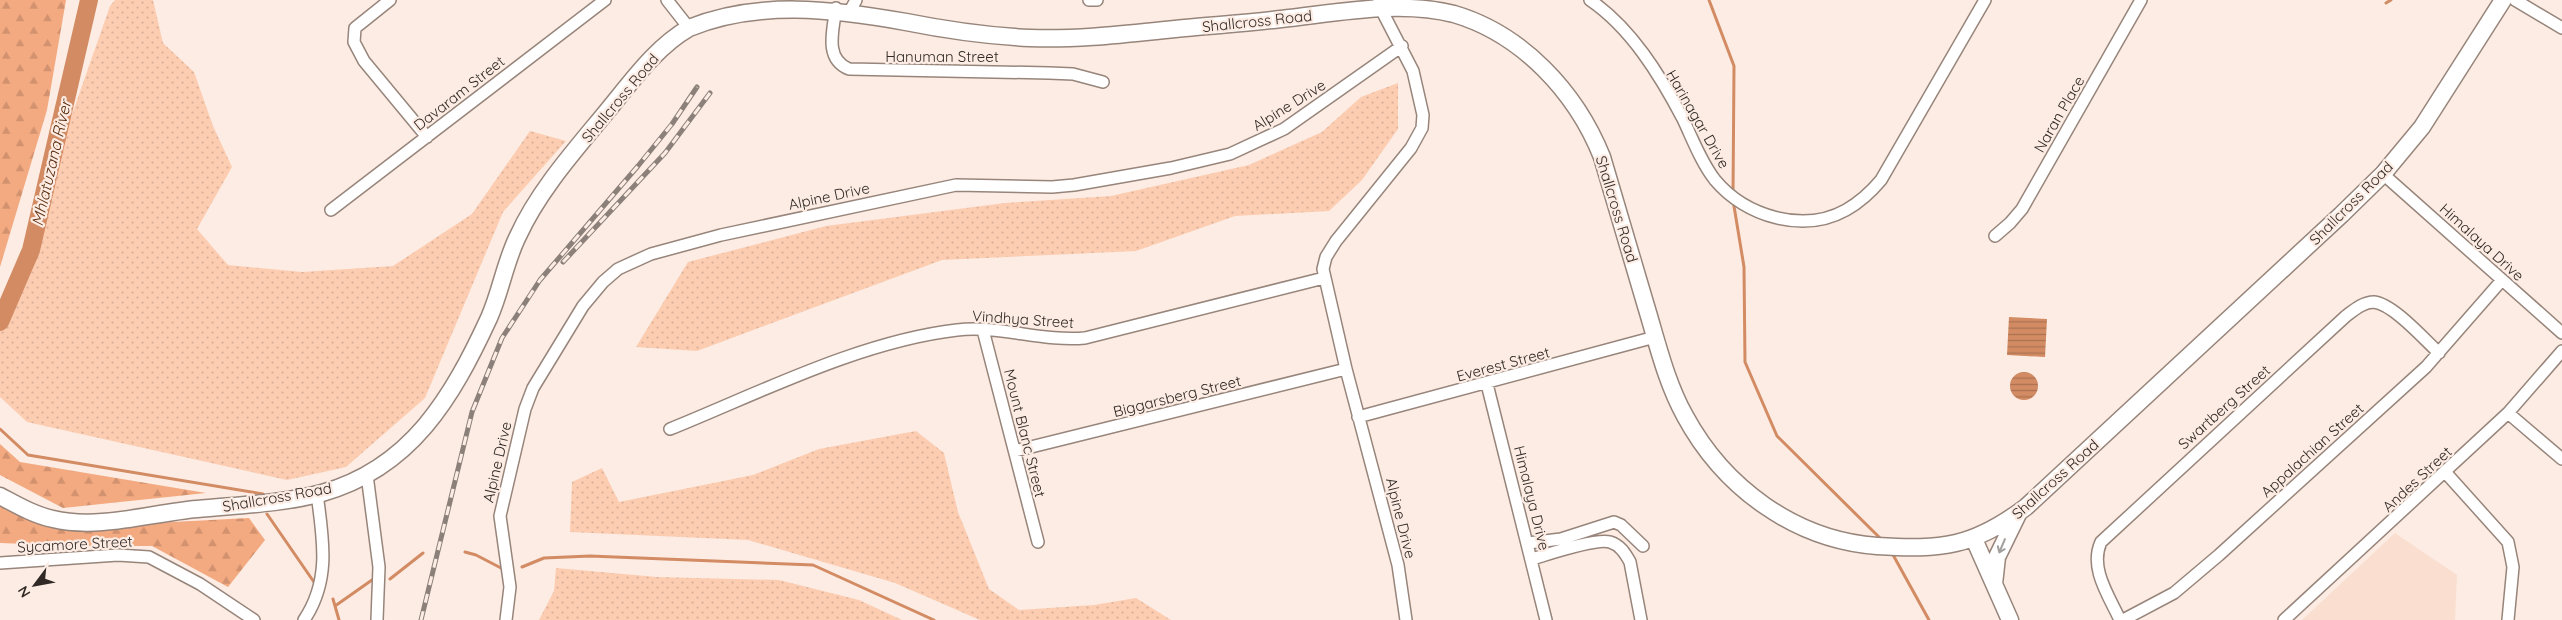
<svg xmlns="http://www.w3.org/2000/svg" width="2562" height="620" font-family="Quicksand,sans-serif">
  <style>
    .built { fill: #fadfd0 }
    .grass { fill: url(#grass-dots) }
    .forest { fill: url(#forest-firs) }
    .water { fill: url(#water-rules) }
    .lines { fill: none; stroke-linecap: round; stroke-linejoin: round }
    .stream { stroke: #d28b63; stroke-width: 3 }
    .river { stroke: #d28b63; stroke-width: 18 }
    .street-casing { stroke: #97857b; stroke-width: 14 }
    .secondary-casing { stroke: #97857b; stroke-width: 19 }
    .street { stroke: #fff; stroke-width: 11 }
    .secondary { stroke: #fff; stroke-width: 16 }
    .rail-casing { stroke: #8b807a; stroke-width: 5 }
    .rail { stroke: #fcece3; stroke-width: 3; stroke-dasharray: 9; stroke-linecap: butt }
    .oneway { stroke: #a29f9d }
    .labels { text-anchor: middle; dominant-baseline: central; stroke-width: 4.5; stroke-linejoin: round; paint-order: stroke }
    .street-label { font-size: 15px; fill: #302925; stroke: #fcece3 }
    .water-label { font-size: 16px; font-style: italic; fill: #592b0c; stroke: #fcece3 }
  </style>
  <defs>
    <pattern id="grass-dots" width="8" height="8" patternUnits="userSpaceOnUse" patternTransform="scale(1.25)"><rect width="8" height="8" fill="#fdcdb2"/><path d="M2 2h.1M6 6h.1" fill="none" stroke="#d9b099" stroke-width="1.8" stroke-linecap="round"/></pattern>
    <pattern id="forest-firs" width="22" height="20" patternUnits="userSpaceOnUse" patternTransform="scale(1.25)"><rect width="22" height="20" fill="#f4aa81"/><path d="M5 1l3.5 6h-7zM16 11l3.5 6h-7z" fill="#d2926f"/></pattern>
    <pattern id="water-rules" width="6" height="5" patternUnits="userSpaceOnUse" patternTransform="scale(1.25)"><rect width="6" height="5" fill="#d28b63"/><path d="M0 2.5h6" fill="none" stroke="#ab7251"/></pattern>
  </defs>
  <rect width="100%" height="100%" fill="#fcece3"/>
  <path class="built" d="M2395,533L2457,575L2455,620H2302Z"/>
  <path class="grass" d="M115,0H153L163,43L194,72L213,126L232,167L197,229L228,265L302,272L393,266L472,214L530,131L566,141L503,212L425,398L346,467L287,480L27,422L0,397V320L110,6Z
    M1398,83V129L1362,180L1329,211L1235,216L1136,251L942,260L697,351L636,347L688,262L826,226L1005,203L1111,196L1249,165L1322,132L1361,97Z
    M916,431L944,453L958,512L989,589L1019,610L1094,605L1136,598L1171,620H980L895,583L748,540L570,532L572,482L602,468L619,502L753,475L819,449Z
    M556,568L657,577L779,580L859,600L902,620H539L554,591Z"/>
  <path class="forest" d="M0,0H66L47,110L0,267Z
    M0,444L20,462L206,493L63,508L0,475Z
    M0,499L58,528L249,518L265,540L228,587L152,546H78L0,543Z"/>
  <path class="water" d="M2009,317L2047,319L2045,357L2007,355Z
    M2010 386a14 14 0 1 1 28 0a14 14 0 1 1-28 0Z"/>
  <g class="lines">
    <path class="stream" d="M1709,0L1734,66L1733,194
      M2386,3L2391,0
      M1733,200L1744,267L1745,362L1777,436L1882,540
      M0,429L28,455L263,494
      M267,514L316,585
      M465,552L476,555L501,568
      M1892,553L1929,620
      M522,567L544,558L590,556L813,565L934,620
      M390,579L423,553
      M333,599L339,620
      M335,606L372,580"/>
    <path class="river" d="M0,322L31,250L89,0"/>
    <g class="street-casing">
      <path id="street" d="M390,0L355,28L354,42L364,61L427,137
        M667,0L689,28
        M1089,0H1097
        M1379,0L1381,9L1413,71L1423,115L1422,128L1411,148L1336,241L1326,257L1323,269L1346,369L1398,565L1406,620
        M1590,0C1631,28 1660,75 1683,119C1693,140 1701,162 1715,180C1745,216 1803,234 1846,210C1860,202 1871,192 1881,180L1985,0
        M2515,0L2562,28
        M836,8C833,30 824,59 849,69L1049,73L1073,74L1103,82
        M850,11L856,0
        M2383,174L2562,333
        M331,210L605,0
        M1995,236L2010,223L2022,209L2141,0
        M983,330L1038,542
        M1487,384L1546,620
        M2508,413L2562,459
        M1358,417L1655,337
        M670,429C759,393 861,341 957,330C999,325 1043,342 1085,338L1324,278
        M1015,451L1346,369
        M2446,473L2508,542L2513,567L2508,620
        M367,475L379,567L377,620
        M1528,543L1561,539L1614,522L1621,525L1643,546
        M1532,559C1549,554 1596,538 1610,542C1620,545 1625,553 1630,562L1641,620
        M0,563L118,555L149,557L200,584L254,620
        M304,620C331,580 323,539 317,494
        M506,620L510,587L500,516L525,409L533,388L583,306L603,282L618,269L651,254L721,235L956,185L1052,187L1074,185L1171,168L1230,154L1284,129L1402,46
        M2120,620C2109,596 2089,568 2101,542L2346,316C2354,310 2363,302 2374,302C2393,304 2424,339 2439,353
        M2123,620L2174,593L2219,555L2426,367L2502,280
        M2284,620L2508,413L2562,351"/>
    </g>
    <g class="secondary-casing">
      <path id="secondary" d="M0,496C17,505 34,515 53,519C99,530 151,513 197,509C238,505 281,504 322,493C411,468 452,398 489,318C501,291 505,262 518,236C539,190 576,149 608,110C632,81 656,47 689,28C758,0 833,9 906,22C946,30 989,36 1030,38C1082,40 1133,33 1185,28C1217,25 1249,23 1281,19C1337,13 1399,0 1454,14C1522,34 1576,92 1602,157C1616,206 1631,256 1646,306C1657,342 1666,382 1685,416C1724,488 1795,540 1877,546C1942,550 1973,547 2026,507L2341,215L2383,174L2422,127L2503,0
        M1974,539L2010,620
        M1994,584L1997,557L2018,514"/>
    </g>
    <use href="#street" class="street"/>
    <use href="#secondary" class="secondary"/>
    <g class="rail-casing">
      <path id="rail" d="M563,262L665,153L710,93
        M421,620L472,412L502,338L540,280L638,166L672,124L697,87"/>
    </g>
    <use href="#rail" class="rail"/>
  </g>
  <defs><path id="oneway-shaft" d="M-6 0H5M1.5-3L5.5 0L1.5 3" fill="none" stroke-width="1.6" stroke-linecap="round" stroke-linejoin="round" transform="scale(1.25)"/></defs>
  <use class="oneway" href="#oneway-shaft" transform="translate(2002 546) rotate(113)"/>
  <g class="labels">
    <g class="street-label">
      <text transform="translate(1257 21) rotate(-6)">Shallcross Road</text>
      <text x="942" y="56">Hanuman Street</text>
      <text transform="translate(459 93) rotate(-38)">Davaram Street</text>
      <text transform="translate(620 98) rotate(-50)">Shallcross Road</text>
      <text transform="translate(1289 105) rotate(-32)">Alpine Drive</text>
      <text transform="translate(2059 114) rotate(-60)">Naran Place</text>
      <text transform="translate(1698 119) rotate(60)">Harinagar Drive</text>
      <text transform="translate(829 196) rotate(-12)">Alpine Drive</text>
      <text transform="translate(2351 203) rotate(-45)">Shallcross Road</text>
      <text transform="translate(1617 209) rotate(73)">Shallcross Road</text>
      <text transform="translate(2482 242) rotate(42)">Himalaya Drive</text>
      <text transform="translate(1023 319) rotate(4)">Vindhya Street</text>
      <text transform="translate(1503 364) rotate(-15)">Everest Street</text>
      <text transform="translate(1177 396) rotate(-14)">Biggarsberg Street</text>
      <text transform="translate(2224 407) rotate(-42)">Swartberg Street</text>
      <text transform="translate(1025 433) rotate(76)">Mount Blanc Street</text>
      <text transform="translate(2312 450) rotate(-42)">Appalachian Street</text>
      <text transform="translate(497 462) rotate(-77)">Alpine Drive</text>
      <text transform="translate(2055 479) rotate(-42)">Shallcross Road</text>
      <text transform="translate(2417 479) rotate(-43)">Andes Street</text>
      <text transform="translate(277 497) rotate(-10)">Shallcross Road</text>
      <text transform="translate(1532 498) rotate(76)">Himalaya Drive</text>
      <text transform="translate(1401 518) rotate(76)">Alpine Drive</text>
      <text transform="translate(75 544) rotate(-3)">Sycamore Street</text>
    </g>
    <g class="water-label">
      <text transform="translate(51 163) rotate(-77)">Mhlatuzana River</text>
    </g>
  </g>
  <g transform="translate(35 585) rotate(238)" stroke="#fcece3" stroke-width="4" paint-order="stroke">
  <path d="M0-4L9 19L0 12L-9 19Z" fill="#302925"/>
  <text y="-8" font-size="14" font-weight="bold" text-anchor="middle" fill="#302925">N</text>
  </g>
</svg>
